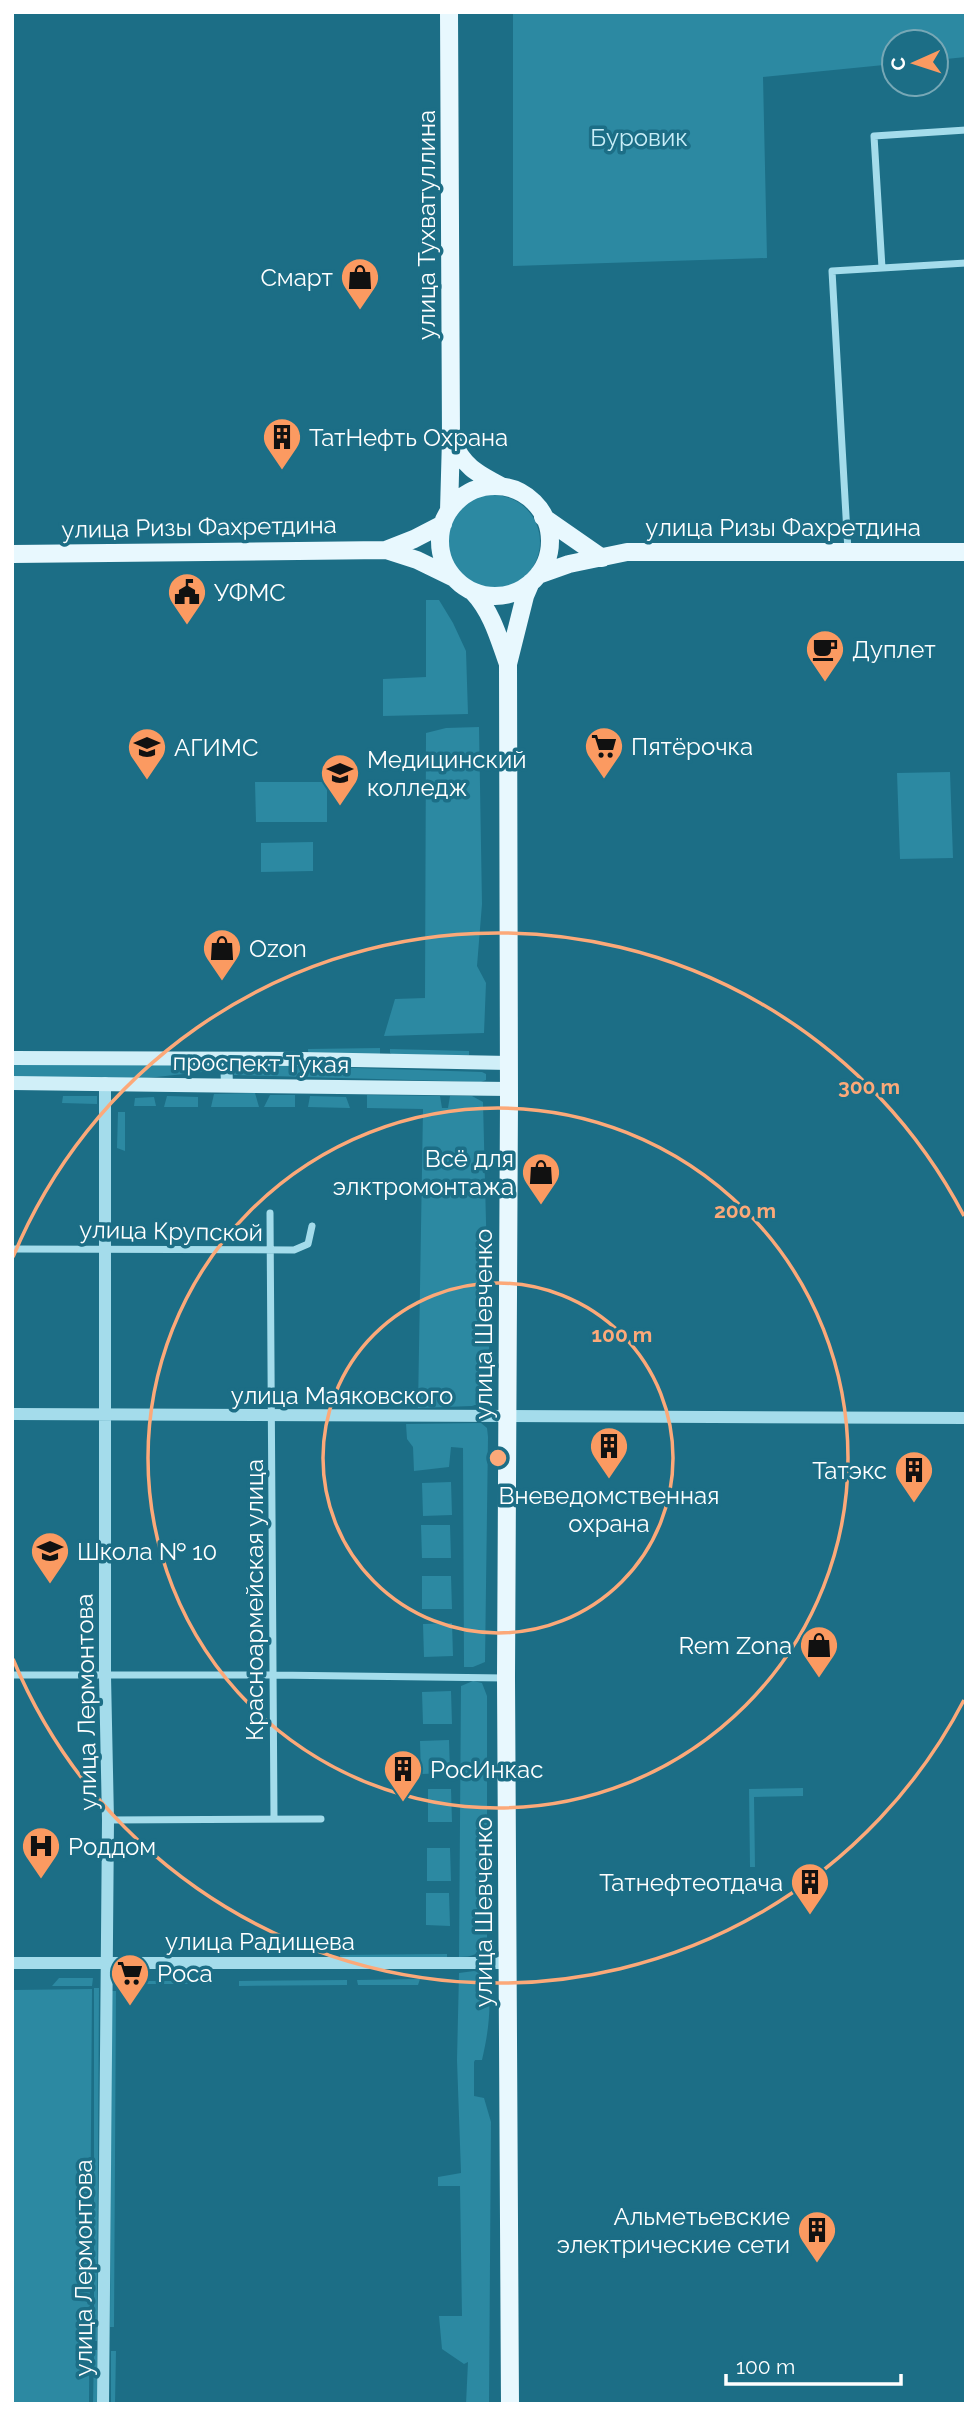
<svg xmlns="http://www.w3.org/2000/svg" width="978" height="2416" font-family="Raleway,sans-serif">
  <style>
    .green { fill: #2c89a2 }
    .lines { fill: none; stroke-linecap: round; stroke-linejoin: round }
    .minor { stroke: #a4dceb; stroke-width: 7 }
    .tertiary { stroke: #a4dceb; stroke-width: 12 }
    .secondary { stroke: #d0eff8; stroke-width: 14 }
    .primary { stroke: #e8f8fe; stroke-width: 18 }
    .ring { fill: none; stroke: #fca979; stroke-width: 3.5 }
    .labels { text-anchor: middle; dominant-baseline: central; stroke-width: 7; stroke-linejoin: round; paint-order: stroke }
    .park-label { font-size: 24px; fill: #c9eef8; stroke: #1c6e86 }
    .street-label { font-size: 24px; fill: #fff; stroke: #1c6e86 }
    .poi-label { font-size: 24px; fill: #fff; stroke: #1c6e86; text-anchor: start }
    .centre { fill: #fca979; stroke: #1c6e86; stroke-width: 3.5 }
    .ring-label { font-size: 21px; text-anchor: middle; font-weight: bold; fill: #fca979; stroke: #1c6e86; stroke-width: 7; stroke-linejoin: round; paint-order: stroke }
  </style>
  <rect width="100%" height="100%" fill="#1c6e86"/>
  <path class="green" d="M513,12H966V57L936,60V42H894V64L763,77L767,258L513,266Z
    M446 542a47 47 0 1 1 94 0a47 47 0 1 1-94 0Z
    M426,600H439L453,623L466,651L468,714L383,716V679L426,677Z
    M479,727L482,904L477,966L486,983L484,1033L384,1036L395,999L425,998L426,733L446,728Z
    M950,772L953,858L900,859L897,773Z
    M255,782H327V822H256Z
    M313,842V871L261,872V843Z
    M380,1048V1055L309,1054L308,1051V1049Z
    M390,1049L469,1051V1055H393L390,1053Z
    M134,1064H221L220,1070L129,1080L12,1078V1065Z
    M234,1064L482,1072L486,1074V1080L481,1082L234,1075Z
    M255,1093L259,1107H211L214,1094Z
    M270,1095H295V1107H264Z
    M367,1095L440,1096L442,1108H448L450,1096H472L483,1102L490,1381L484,1402L472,1406L418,1408L423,1109L367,1108Z
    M63,1096H97V1104L62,1103Z
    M167,1096L198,1097V1107H164Z
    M310,1096L346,1097L350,1108L308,1107Z
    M154,1097L156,1106H134L135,1098Z
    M118,1112H125V1151L117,1148Z
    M481,1423L487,1428L488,1437L485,1662L473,1667H464L463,1448L451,1447L449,1467L414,1471L413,1447L407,1439L406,1424Z
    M451,1482L452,1515L423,1516L422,1483Z
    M421,1525H450L451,1558H422Z
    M422,1576H451L452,1609H422Z
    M452,1623L453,1656L424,1657L423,1624Z
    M473,1681L482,1683L487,1696V1944C480,1954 472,1957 459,1957L461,1686Z
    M451,1691L452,1724H423L422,1692Z
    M449,1740L450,1773L421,1774L420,1741Z
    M803,1788V1796L754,1797L755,1867H750L749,1789Z
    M428,1789H451L452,1822H428Z
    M427,1848H450L451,1881H427Z
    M426,1893H449L450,1926L426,1925Z
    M447,1954V1962H340V1955Z
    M474,1971L487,1974C492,2003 489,2030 482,2060H475L474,2062V2096L484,2098L491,2122L489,2404H466L468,2362L464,2364L442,2349L439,2316H462L460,2186H438V2177L461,2173L457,2060L459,1973Z
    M59,1978H93L92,1986H52Z
    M420,1979L418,1985H358L357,1980Z
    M347,1980V1985L239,1986V1981Z
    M127,1981H193V1984H127Z
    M94,1988H99L97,2341H94Z
    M92,1989L89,2404H12V1990Z
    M112,1991H116L114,2327H110Z
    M94,2350H97V2404H93Z
    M111,2351H116L115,2404H111Z"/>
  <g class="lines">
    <path class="minor" d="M882,268L874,136L966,130
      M848,551L832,271L966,263
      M270,1213L274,1819
      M12,1249L294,1250L308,1244L312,1226
      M12,1675H273L505,1678
      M108,1820L321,1819"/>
    <path class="tertiary" d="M226,1060L227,1084
      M12,1414L966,1418
      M12,1963H508
      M103,2404L108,1820L105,1676V1083"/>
    <path class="secondary" d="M12,1058L301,1059L509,1063
      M12,1083L509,1089"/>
    <path class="primary" d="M452,440C463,466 476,473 501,486
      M440 541a55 55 0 1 1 110 0a55 55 0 1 1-110 0Z
      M449,511L451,439L449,12
      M543,517L602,558
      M386,550L414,539L443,524
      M12,554L386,550L417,560L454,578
      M538,575L569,564L627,552H966
      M473,592C492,612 499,639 508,664
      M510,2404L506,1678L509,1101L508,664L525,596L531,582"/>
  </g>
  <g class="ring">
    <circle cx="498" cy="1458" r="175"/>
    <circle cx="498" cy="1458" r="350"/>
    <path d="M964 1700A525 525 0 0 1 13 1659M13 1257A525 525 0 0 1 964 1216"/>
  </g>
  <defs>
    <g id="shop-pin" transform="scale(2.0125)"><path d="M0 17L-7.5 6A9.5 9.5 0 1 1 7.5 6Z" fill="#fb9a61" stroke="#1c6e86"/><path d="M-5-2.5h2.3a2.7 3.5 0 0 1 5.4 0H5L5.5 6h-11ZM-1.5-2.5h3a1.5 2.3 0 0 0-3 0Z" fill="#111"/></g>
    <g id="building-pin" transform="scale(2.0125)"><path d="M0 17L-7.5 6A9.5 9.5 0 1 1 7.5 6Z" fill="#fb9a61" stroke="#1c6e86"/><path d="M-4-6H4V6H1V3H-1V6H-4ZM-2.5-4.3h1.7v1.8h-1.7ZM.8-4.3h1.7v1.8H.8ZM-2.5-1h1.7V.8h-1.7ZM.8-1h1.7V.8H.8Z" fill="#111"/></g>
    <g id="civic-pin" transform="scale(2.0125)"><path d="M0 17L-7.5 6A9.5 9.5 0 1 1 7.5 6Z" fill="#fb9a61" stroke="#1c6e86"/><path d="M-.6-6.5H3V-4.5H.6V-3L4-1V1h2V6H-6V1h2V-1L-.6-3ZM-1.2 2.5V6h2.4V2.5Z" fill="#111"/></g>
    <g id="cafe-pin" transform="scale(2.0125)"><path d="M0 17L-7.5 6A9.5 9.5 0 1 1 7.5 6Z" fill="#fb9a61" stroke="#1c6e86"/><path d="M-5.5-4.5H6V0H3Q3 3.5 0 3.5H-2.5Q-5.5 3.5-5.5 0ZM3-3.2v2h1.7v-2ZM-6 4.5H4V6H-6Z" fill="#111"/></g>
    <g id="supermarket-pin" transform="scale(2.0125)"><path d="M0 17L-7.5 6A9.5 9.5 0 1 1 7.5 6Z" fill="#fb9a61" stroke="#1c6e86"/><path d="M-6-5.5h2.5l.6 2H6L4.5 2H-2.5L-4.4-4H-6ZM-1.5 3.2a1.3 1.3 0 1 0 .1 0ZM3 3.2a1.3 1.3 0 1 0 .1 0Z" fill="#111"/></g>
    <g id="university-pin" transform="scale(2.0125)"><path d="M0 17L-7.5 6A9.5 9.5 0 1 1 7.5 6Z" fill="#fb9a61" stroke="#1c6e86"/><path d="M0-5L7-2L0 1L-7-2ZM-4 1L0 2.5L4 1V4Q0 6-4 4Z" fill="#111"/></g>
    <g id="school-pin" transform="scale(2.0125)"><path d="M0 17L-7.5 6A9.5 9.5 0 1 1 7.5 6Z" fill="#fb9a61" stroke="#1c6e86"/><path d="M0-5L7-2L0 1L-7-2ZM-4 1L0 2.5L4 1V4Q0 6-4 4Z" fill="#111"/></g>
    <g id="hospital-pin" transform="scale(2.0125)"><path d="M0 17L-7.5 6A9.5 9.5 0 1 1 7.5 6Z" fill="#fb9a61" stroke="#1c6e86"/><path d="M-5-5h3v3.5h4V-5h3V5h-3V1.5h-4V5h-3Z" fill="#111"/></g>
  </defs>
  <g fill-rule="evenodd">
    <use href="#shop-pin" x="360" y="277"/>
    <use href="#building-pin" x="282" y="437"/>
    <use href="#civic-pin" x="187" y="592"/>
    <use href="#cafe-pin" x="825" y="649"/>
    <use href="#supermarket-pin" x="604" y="746"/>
    <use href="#university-pin" x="147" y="747"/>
    <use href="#university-pin" x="340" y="773"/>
    <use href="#shop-pin" x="222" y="948"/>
    <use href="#shop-pin" x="541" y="1172"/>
    <use href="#building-pin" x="609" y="1446"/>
    <use href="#building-pin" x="914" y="1470"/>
    <use href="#school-pin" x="50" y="1551"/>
    <use href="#shop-pin" x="819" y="1645"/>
    <use href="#building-pin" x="403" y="1769"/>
    <use href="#hospital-pin" x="41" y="1846"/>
    <use href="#building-pin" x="810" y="1882"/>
    <use href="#supermarket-pin" x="130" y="1973"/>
    <use href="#building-pin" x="817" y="2230"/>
  </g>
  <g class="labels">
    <g class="park-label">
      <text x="639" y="137">Буровик</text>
    </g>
    <g class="street-label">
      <text transform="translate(426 225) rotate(-90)">улица Тухватуллина</text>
      <text transform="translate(199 527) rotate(-1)">улица Ризы Фахретдина</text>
      <text x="783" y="527">улица Ризы Фахретдина</text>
      <text transform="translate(261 1063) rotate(1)">проспект Тукая</text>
      <text transform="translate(171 1231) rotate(1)">улица Крупской</text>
      <text transform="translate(483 1324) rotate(-90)">улица Шевченко</text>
      <text x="342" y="1395">улица Маяковского</text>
      <text transform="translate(254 1600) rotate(-90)">Красноармейская улица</text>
      <text transform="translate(86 1702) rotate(-91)">улица Лермонтова</text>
      <text transform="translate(483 1912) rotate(-90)">улица Шевченко</text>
      <text x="260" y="1941">улица Радищева</text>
      <text transform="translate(83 2268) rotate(-90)">улица Лермонтова</text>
    </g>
    <g class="poi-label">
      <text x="333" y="277" text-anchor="end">Смарт</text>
      <text x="309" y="437">ТатНефть Охрана</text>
      <text x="214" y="592">УФМС</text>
      <text x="852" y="649">Дуплет</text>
      <text x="631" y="746">Пятёрочка</text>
      <text x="174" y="747">АГИМС</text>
      <text x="367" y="759">Медицинский<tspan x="367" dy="28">колледж</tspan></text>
      <text x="249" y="948">Ozon</text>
      <text x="514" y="1158" text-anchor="end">Всё для<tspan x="514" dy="28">элктромонтажа</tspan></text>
      <text x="887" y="1470" text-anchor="end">Татэкс</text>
      <text x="609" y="1495" text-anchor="middle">Вневедомственная<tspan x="609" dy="28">охрана</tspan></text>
      <text x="77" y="1551">Школа № 10</text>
      <text x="792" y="1645" text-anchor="end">Rem Zona</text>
      <text x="430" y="1769">РосИнкас</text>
      <text x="68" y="1846">Роддом</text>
      <text x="783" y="1882" text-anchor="end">Татнефтеотдача</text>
      <text x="157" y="1973">Роса</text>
      <text x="790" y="2216" text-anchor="end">Альметьевские<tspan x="790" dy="28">электрические сети</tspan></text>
    </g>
  </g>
  <circle cx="498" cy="1458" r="10" class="centre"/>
  <g class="ring-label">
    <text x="869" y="1094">300 m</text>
    <text x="745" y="1218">200 m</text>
    <text x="622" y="1342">100 m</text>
  </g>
  <rect width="978" height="2416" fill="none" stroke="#ffffff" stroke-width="28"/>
  <g transform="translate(915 63) rotate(267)"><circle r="33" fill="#1c6e86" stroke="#77a8b6" stroke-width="2"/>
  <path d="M0-5L12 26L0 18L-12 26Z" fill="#fb9a61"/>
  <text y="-10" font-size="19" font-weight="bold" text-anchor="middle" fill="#ffffff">С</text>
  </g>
  <path d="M726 2374v10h175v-10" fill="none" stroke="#ffffff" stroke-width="3.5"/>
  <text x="736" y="2374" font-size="21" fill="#ffffff" stroke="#1c6e86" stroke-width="5" paint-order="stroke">100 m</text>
</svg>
